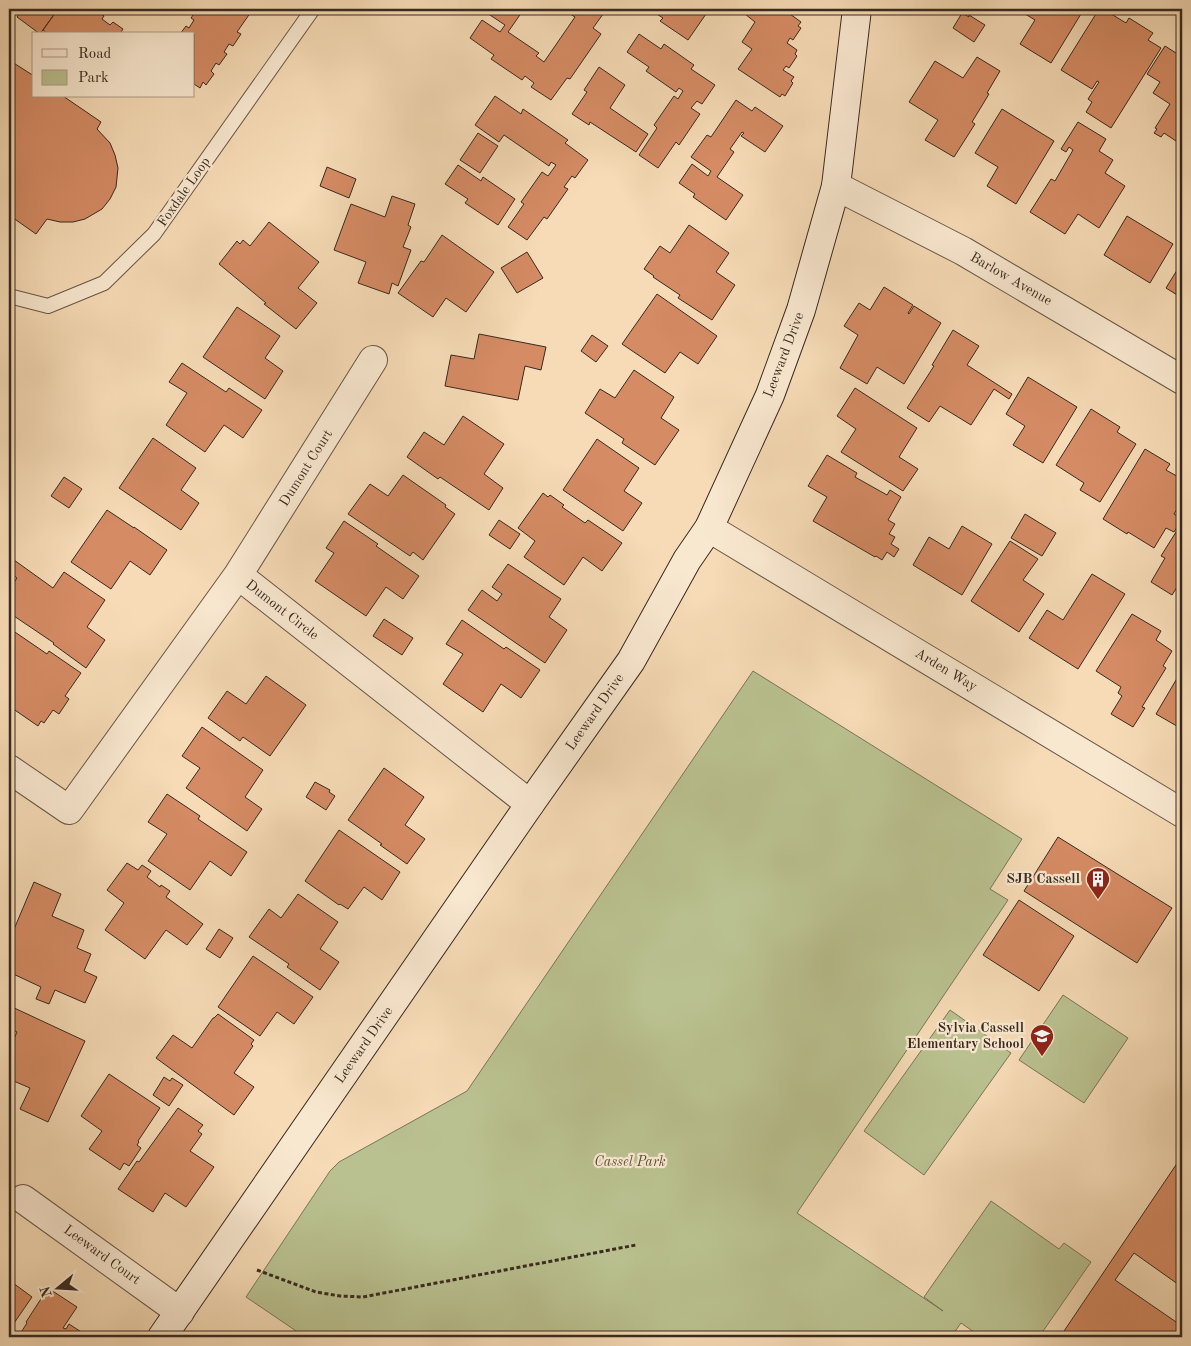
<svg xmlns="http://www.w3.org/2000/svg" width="1191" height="1346" font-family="'Old Standard TT',serif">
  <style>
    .green { fill: #bac190; stroke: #797658 }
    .building { fill: #d58b64; stroke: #382a1f }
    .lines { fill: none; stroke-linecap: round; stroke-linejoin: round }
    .lane-casing { stroke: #685645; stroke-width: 16 }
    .street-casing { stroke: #685645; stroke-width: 30 }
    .secondary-casing { stroke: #382a1f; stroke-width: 30 }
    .path { stroke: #382a1f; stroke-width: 3; stroke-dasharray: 4 2.5; stroke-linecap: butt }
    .lane { stroke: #f9e8d0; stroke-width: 14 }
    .street { stroke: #f9e8d0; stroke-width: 28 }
    .secondary { stroke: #f9e8d0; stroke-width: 28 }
    .labels { text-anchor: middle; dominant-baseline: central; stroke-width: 4.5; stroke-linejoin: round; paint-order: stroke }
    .street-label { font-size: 14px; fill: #382a1f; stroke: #f9e8d0 }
    .poi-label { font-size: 14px; font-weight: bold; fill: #382a1f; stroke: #f9e8d0; text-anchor: end }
    .park-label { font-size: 14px; font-style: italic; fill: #58503b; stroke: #f9e8d0 }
  </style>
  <rect width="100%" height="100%" fill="#f6dbb6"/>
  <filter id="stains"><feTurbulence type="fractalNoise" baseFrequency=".004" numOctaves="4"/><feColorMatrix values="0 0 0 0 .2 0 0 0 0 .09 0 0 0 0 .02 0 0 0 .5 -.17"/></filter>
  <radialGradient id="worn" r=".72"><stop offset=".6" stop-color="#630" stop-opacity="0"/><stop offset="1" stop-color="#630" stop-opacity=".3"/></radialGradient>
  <path class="green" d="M753,671L1022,839L990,889L1008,900L797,1213L943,1311L924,1297L991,1201L1059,1249L1064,1243L1091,1262L1039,1337H981L961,1323L951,1337H305L246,1297L330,1171L339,1162L467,1091Z
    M1063,995L1128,1038L1084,1103L1019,1060Z
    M950,1010L1011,1053L924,1175L864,1131Z"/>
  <path class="building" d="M22,9H58L40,34L17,17Z
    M58,9H86L91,12L93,9L104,16L102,19L110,25L113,22L123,29L121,32L123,34H48L43,30Z
    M197,9H253L237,32L241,34L233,46L229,44L224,52L227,54L219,65L216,63L211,71L214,74L206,85L203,82L200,88L194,84V34H180L186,26L189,28L194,20L191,18Z
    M486,9H524L508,32L539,53L536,56L544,62L575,17L567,12L569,9H604L606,10L593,28L601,34L570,79L567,78L551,100L531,87L534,83L525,76L522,80L491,59L494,55L470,38L482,20L500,32L505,25L484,11Z
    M649,9H699L706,14L688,40L660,21L663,18Z
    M748,9H798L796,12L793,10L790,14L801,22L798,26L801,28L793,40L790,38L787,43L797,50L795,54L797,56L789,68L786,66L783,70L794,77L791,81L793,83L785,96L782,94L780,97L738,69L752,49L742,42L755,22L745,14Z
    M1017,9H1084L1051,63L1020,44L1035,20Z
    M1099,9H1103L1126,23L1129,18L1153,33L1148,40L1161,48L1111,128L1086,112L1092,102L1088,99L1099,82L1097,81L1092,89L1061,70Z
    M962,13L969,17V15L985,25L974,42L953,28Z
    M639,34L661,49L664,44L694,65L691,69L715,85L702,104L697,101L691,108L700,114L679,145L676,142L658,168L639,155L657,128L654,125L674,96L678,99L683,91L679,88L676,92L646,71L649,67L627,52Z
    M1165,46L1176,53L1178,49L1182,51V145L1164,133L1161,137L1154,133L1157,129L1155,128L1170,104L1153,93L1160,82L1147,74Z
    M977,57L1000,71L987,93L989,94L972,122L975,124L954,157L925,140L938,120L909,102L935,61L963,78Z
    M9,60L34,76V96H63L101,122L97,129L110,143L115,155L118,168L116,187L110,199L102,209L85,219L73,222H60L47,219L36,234L9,215Z
    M599,67L625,85L610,108L648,134L636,152L590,122L589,125L572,114L587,92L584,90Z
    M495,96L521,114L523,109L568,140L565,143L588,160L575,178L572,176L564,187L568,189L547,219L544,217L527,240L508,227L524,204L521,202L542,172L548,176L556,165L551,162L549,166L504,135L499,142L475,125Z
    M736,100L752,111L755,107L783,126L765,152L741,136L744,133L742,132L730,149L734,152L717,177L743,195L726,220L693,197L695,194L679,183L692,164L708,176L711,171L691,157L707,135L711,137Z
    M1002,109L1054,141L1016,204L987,186L998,167L975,153Z
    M1078,122L1106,139L1099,151L1113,160L1105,173L1125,186L1099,228L1078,214L1065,234L1030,212L1051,179L1055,181L1073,150L1069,147L1066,152L1061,149Z
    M478,133L498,146L480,173L460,160Z
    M458,165L481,181L483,177L515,199L498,225L465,203L468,199L445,184Z
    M327,167L356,179L349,198L320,186Z
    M392,196L415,204L408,225L411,227L403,247L411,250L398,286L392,283L389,294L358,283L366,262L334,250L351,204L385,217Z
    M1127,216L1173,244L1150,283L1104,255Z
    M269,222L319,262L298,288L317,303L296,329L264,304L266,303L219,264L237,241L240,244L243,240L250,246Z
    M689,225L729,253L716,272L735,285L712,320L678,298L680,295L653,277L654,276L644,269L660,246L670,253Z
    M442,235L494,272L466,312L446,298L433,317L398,293L421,261L424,262Z
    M527,252L543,278L517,293L501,268Z
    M1182,262V298L1166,288Z
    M884,287L913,305L908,313L909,314L914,306L941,323L904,384L877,367L867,384L840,368L858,335L844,326L859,303L870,310Z
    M657,294L717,336L698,364L680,352L665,373L622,344Z
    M237,307L280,336L265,358L283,371L265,399L203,357Z
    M953,330L979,346L967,365L1012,394L1009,399L994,389L971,425L940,406L929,422L907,408L934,366L932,365Z
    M479,334L546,347L541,370L525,366L518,400L445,386L451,355L474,359Z
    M592,335L608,346L596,362L581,351Z
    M182,363L226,392L229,388L262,410L243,438L224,425L205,452L166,425L187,393L169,382Z
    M634,370L674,397L661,418L679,430L655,465L622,443L624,439L585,413L600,389L615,398Z
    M1028,377L1077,407L1043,463L1013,445L1025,426L1006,414Z
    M855,388L917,428L899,457L918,469L903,491L841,452L856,429L837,416Z
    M1091,409L1120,427L1117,432L1136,444L1100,502L1080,490L1084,483L1056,465Z
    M463,416L504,444L484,474L503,488L489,510L440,477L438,479L407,457L424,432L444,445Z
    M153,438L196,468L181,490L199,503L181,530L119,488Z
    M597,439L639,468L624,491L642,503L623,531L563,490Z
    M1145,449L1170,464L1166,470L1182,479V501L1174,514L1182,519L1174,532L1166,528L1154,548L1128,532L1127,534L1103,519Z
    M827,455L857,473L855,477L887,495L890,490L901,497L888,520L895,524L889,534L895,537L891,544L899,549L894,557L887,552L882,560L876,556L875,557L813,521L827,497L808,486Z
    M403,475L446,505L445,507L455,514L423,560L413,552L410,556L348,514L370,484L388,496Z
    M64,477L82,489L69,508L51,496Z
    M543,493L548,497L550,495L564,505L562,507L585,523L588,520L622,543L602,571L583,557L564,585L524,557L535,541L518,528Z
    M107,510L134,528V527L167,550L150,575L130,561L111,589L71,562Z
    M1025,514L1056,533L1042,556L1011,538Z
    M499,520L520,534L510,549L489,535Z
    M344,521L378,544L376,546L419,576L403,599L386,587L366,616L315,581L334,553L326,548Z
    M1181,524L1182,525V579L1172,595L1151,582L1165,558L1161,556Z
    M962,526L992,544L962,595L913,565L929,537L949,549Z
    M1010,541L1038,559L1023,580L1044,594L1019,632L971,601Z
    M14,560L53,588L64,572L105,600L87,627L105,640L86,668L53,644L54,643L11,614L12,612L9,609V590L17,578L9,572V568Z
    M508,564L561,599L549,617L567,630L545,663L468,610L482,590L497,601L502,594L492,587Z
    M1092,574L1125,594L1078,669L1029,638L1047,610L1063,620Z
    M1132,614L1161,631L1156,640L1172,651L1163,666L1166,668L1142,707L1145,708L1133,727L1111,714L1122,696L1118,693L1121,687L1096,671Z
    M384,619L413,638L402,655L373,636Z
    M462,620L504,649L506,647L540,670L521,698L501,684L483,712L443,684L463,654L446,644Z
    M9,628L47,654L49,651L81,673L65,696L69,699L59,714L53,710L44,723L41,721L38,726L9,706Z
    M1182,674V729L1156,714L1179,675L1181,676Z
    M266,676L306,705L270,756L243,737L240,741L208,718L227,691L246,704Z
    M202,727L263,770L245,797L262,809L247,831L186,788L200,768L182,756Z
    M384,768L424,797L405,825L425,839L407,864L380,845L382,844L348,820Z
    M315,782L330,790L329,792L335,796L326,810L306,797Z
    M167,794L200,816L198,819L247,852L231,876L210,861L190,890L148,861L167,834L148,822Z
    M339,830L400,872L382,900L364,887L348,909L340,904L339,905L305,881Z
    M1058,837L1172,908L1137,963L1024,891Z
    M127,863L138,870L142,865L151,871L147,877L160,887L161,885L170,891L166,897L203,924L187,945L166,930L145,959L105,930L124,903L107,890Z
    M34,882L61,894L52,916L84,930L77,948L91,954L84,971L97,977L85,1003L55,990L49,1004L36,999L41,987L9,972V941Z
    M298,894L338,922L320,949L339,962L320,990L287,967L289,964L249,937L269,909L281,918Z
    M1019,900L1074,936L1039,991L983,955Z
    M219,929L233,938L220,958L206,949Z
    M253,956L313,997L294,1024L277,1012L260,1036L218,1007Z
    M10,1006L85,1041L48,1122L20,1109L30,1088L9,1079V1050L17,1032L9,1028V1009Z
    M218,1014L254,1040L251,1044L253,1046L234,1073L254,1087L234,1115L156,1058L173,1035L192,1048L213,1018H214Z
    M109,1074L160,1108L138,1141L139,1142L137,1145L141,1148L129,1166L124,1163L120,1170L89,1149L102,1131L81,1116Z
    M164,1077L170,1081L172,1078L183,1085L169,1106L153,1095Z
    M178,1108L203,1125L198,1131L202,1134L190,1151L214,1167L186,1207L165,1193L153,1212L118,1189L137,1161L139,1162Z
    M1182,1156V1287L1134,1253L1115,1280L1182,1326V1337H1060Z
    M9,1280L32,1297L10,1329L9,1328Z
    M48,1288L77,1307L63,1328L66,1329L69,1324L89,1337H18L27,1323L26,1322Z"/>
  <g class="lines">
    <g class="lane-casing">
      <path id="lane" d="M9,296L48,306L104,283L154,234L313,9"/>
    </g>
    <g class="street-casing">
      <path id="street" d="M836,186L963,251L1182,380
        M709,528L1182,813
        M238,575L530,804
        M9,769L69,810L238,575L373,360
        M23,1199L180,1312"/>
    </g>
    <g class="secondary-casing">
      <path id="secondary" d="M162,1337L530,804L631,661L687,560L709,528L770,395L801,310L836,186L857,9"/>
    </g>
    <path class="path" d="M257,1270L316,1292L340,1296L363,1297L636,1245"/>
    <use href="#lane" class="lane"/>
    <use href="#street" class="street"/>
    <use href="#secondary" class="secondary"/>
  </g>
  <defs>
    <g id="building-pin" transform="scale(1.25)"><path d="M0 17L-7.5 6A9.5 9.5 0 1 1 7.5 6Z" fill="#8f2418" stroke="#f9e8d0"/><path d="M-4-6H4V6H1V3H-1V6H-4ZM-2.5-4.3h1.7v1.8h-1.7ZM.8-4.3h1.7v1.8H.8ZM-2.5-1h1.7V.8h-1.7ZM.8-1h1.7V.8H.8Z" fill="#fff"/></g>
    <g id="school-pin" transform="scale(1.25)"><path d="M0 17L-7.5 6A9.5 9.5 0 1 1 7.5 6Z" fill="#8f2418" stroke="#f9e8d0"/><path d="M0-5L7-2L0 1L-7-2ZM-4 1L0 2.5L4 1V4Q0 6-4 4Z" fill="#fff"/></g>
  </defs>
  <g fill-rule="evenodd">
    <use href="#building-pin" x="1098" y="879"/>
    <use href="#school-pin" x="1042" y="1036"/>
  </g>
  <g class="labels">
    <g class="street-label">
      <text transform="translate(184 192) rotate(-55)">Foxdale Loop</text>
      <text transform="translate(1011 279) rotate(30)">Barlow Avenue</text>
      <text transform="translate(784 355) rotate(-69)">Leeward Drive</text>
      <text transform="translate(306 468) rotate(-58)">Dumont Court</text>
      <text transform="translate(282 610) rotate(38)">Dumont Circle</text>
      <text transform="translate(946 670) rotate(31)">Arden Way</text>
      <text transform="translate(595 712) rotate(-55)">Leeward Drive</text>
      <text transform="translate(364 1045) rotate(-55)">Leeward Drive</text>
      <text transform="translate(102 1255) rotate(36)">Leeward Court</text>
    </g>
    <g class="poi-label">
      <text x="1080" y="879">SJB Cassell</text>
      <text x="1024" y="1028">Sylvia Cassell<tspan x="1024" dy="16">Elementary School</tspan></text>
    </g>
    <g class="park-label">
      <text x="630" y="1162">Cassel Park</text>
    </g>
  </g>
  <rect width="1191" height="1346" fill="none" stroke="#f6dbb6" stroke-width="30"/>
  <rect x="10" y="10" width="1171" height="1326" fill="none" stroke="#382a1f" stroke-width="2.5"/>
  <rect x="15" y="15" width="1161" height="1316" fill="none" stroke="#382a1f"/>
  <rect x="32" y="32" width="162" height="65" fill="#f9e8d0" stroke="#ac9c89"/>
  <rect x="42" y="49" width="25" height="8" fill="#f9e8d0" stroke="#ac9c89"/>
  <text x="78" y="58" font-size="15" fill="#382a1f">Road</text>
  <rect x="42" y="70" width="25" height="15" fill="#bac190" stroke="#ac9c89"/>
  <text x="78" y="82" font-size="15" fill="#382a1f">Park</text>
  <g transform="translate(58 1288) rotate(252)" stroke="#f9e8d0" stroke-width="4" paint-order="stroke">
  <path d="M0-4L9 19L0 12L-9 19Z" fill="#382a1f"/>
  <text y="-8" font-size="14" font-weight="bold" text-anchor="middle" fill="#382a1f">N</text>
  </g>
  <rect width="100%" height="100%" filter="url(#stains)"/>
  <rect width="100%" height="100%" fill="url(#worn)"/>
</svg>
